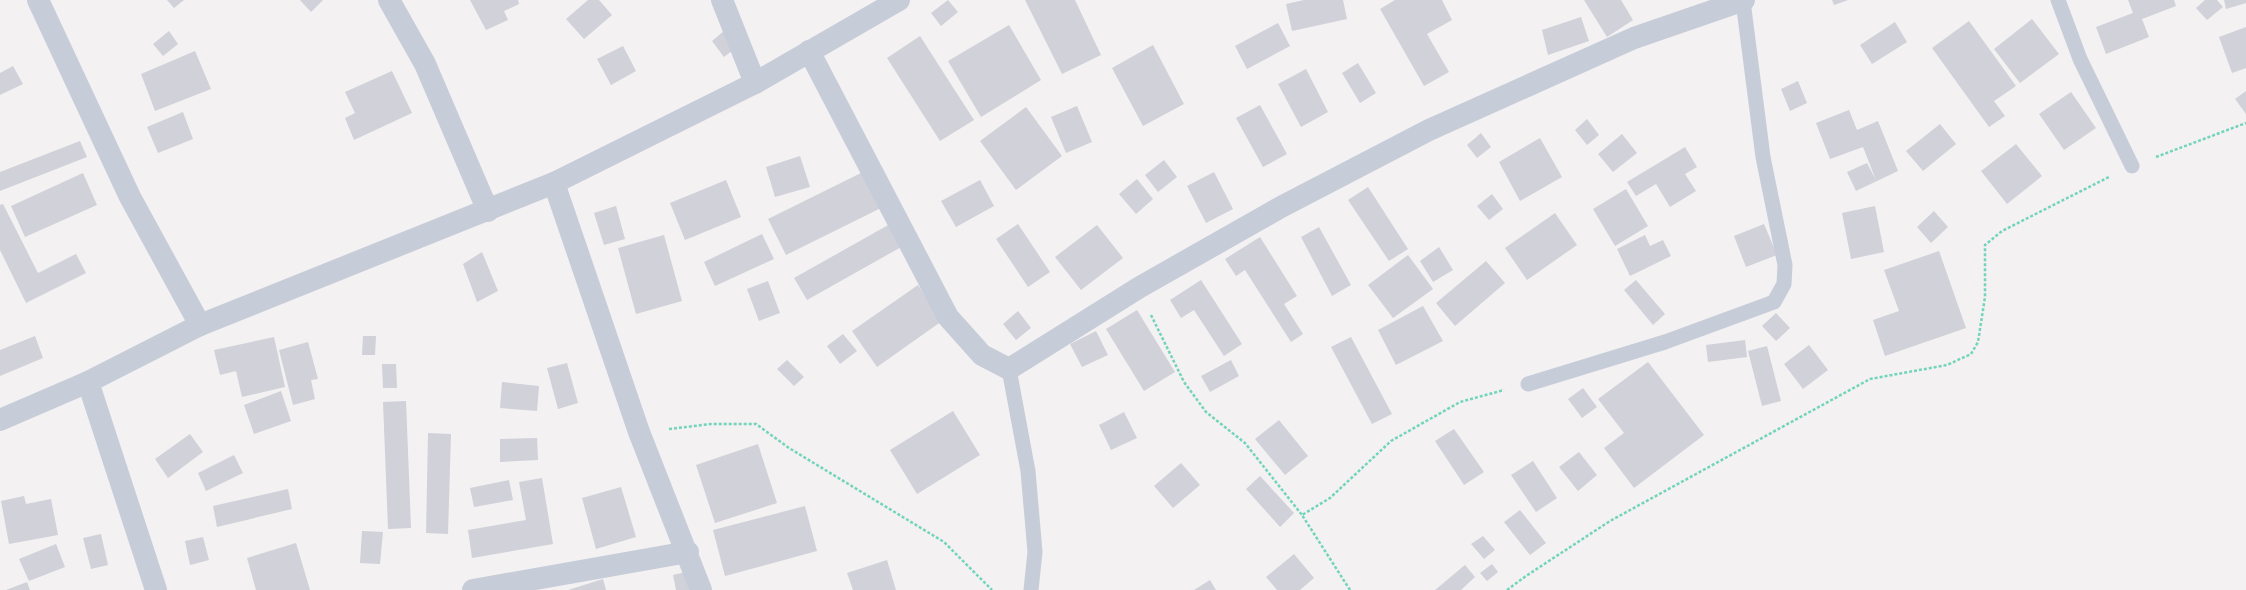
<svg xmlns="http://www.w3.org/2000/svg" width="2246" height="590" font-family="Ubuntu,sans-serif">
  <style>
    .building { fill: #d0d1d9 }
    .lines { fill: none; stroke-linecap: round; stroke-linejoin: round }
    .path { stroke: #72d4bb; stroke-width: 2.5; stroke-dasharray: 3 2; stroke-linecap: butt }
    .service { stroke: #c7ccd9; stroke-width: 15 }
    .minor { stroke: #c7ccd9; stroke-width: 22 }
    .tertiary { stroke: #c7ccd9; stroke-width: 22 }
  </style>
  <rect width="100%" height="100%" fill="#f3f1f1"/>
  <path class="building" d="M167,0H184L174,8Z
    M300,0H323L311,12Z
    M470,0H518L519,4L504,11L508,20L486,30Z
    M588,0H599L612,15L584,39L566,19Z
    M948,0L958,12L941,26L931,13Z
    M1025,0H1075L1101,55L1062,74Z
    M1304,0H1343L1347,19L1292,31L1286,4Z
    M1395,0H1442L1452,20L1427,34L1449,72L1424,86L1380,9Z
    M1584,0H1621L1633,20L1607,37Z
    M1832,0H1848L1834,5Z
    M2128,0H2174L2176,6L2142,19L2149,37L2106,54L2096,27L2133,13Z
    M2205,0H2217L2223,7L2207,20L2196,8Z
    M2224,0H2246V3L2226,9Z
    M1581,17L1589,41L1548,55L1542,30Z
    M2032,19L2059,54L2020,83L1994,49Z
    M1969,21L2016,86L1994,101L2005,116L1989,127L1932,48Z
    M1895,22L1907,42L1872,64L1860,45Z
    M1278,23L1290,46L1247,69L1235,46Z
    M1009,25L1041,80L981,117L948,61Z
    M2246,27V68L2232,73L2219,37Z
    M725,30L737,47L724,57L712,41Z
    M169,31L178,44L163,56L153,44Z
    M920,36L974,120L940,141L887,58Z
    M1153,45L1184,104L1143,126L1112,68Z
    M623,46L636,71L611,85L597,59Z
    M195,51L211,89L155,111L141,74Z
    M1358,63L1376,93L1360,103L1342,73Z
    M13,66L23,84L0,95V73Z
    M1306,69L1328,112L1301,127L1278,84Z
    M392,71L412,113L354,140L345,118L355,113L345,92Z
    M1798,81L1807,103L1790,111L1781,89Z
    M2246,91V114L2235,99Z
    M2071,92L2096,128L2064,150L2039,114Z
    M1260,105L1287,154L1263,167L1236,118Z
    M1077,106L1092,142L1066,153L1051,117Z
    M1026,107L1062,156L1016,190L980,141Z
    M1849,110L1857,130L1878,121L1898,171L1856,191L1847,172L1867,163L1876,180L1863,147L1830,159L1816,123Z
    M183,112L193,139L158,153L147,127Z
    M1587,119L1599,135L1587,145L1575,130Z
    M1940,124L1956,144L1923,171L1906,151Z
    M1481,133L1491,147L1477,158L1467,145Z
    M1622,134L1637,153L1613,172L1598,154Z
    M1540,138L1562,177L1520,201L1499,162Z
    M80,141L87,157L0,191V172Z
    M2016,144L2042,176L2007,204L1981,171Z
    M1685,147L1697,167L1685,174L1696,191L1670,207L1656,184L1636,196L1627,182Z
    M800,156L810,187L775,197L766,167Z
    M1164,160L1177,177L1158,192L1145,175Z
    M865,171L883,207L786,255L768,219Z
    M1214,172L1233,209L1206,223L1187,186Z
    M83,173L97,205L25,237L11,206Z
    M1137,179L1153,199L1136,214L1119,194Z
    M726,180L741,217L685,240L670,203Z
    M980,180L994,206L956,227L941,201Z
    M1368,187L1408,249L1389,261L1348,200Z
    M1626,189L1648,226L1615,246L1593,209Z
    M1492,194L1503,209L1489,220L1477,206Z
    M3,204L38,273L76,254L86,273L26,303L0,250V205Z
    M616,206L625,239L604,245L594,213Z
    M1875,206L1884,252L1851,259L1842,213Z
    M1934,211L1948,227L1931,243L1917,227Z
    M1555,213L1577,245L1527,280L1505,248Z
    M890,224L903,246L807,300L794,278Z
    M1018,224L1050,272L1028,287L996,239Z
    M1764,224L1777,255L1746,267L1734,236Z
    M1097,225L1123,258L1081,290L1055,257Z
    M1319,227L1351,285L1332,296L1301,237Z
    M762,234L774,259L715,286L704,262Z
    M664,235L682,301L636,314L618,248Z
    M1645,235L1650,246L1663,240L1671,256L1630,276L1617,249Z
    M1260,237L1297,296L1284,304L1303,334L1291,342L1245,270L1236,276L1225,259Z
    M1439,247L1453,270L1433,282L1420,261Z
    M1939,251L1966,328L1885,356L1873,320L1899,311L1884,270Z
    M482,252L498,291L477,302L463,264Z
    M1408,255L1433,289L1393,318L1368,285Z
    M1486,261L1505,283L1455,326L1436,303Z
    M1201,280L1242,344L1224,356L1194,310L1181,318L1170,300Z
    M1636,280L1665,314L1653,325L1624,290Z
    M768,281L780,313L759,321L747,289Z
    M918,285L942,321L877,367L852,331Z
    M1423,306L1443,341L1396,365L1378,330Z
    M1137,310L1175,372L1144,391L1106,329Z
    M1018,311L1031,328L1016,340L1003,324Z
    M1776,313L1790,328L1776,341L1762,326Z
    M1096,331L1108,355L1082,367L1070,344Z
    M843,334L857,351L840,364L827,346Z
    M35,336L43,358L0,376V350Z
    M363,336H376L375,355H362Z
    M274,337L285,387L242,397L236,371L220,375L214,350Z
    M1351,337L1392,414L1372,424L1331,347Z
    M1745,340L1747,357L1708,362L1706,345Z
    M308,342L318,379L311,380L315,399L293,405L279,350Z
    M1809,345L1828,370L1803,389L1784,364Z
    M1767,346L1781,401L1762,406L1748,351Z
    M787,360L804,377L794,386L777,369Z
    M1231,360L1239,376L1210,392L1201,376Z
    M1648,362L1704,435L1634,488L1604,448L1624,433L1598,399Z
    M567,363L578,403L558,409L547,368Z
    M382,364H396L397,388H383Z
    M502,382L539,386L537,411L500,408Z
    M1583,388L1597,407L1582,418L1568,399Z
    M281,391L291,421L254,434L244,405Z
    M406,401L411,528L388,529L383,402Z
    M953,411L980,455L917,494L890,450Z
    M1124,412L1137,438L1111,450L1099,425Z
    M1279,420L1308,456L1285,475L1255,439Z
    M1454,429L1484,472L1464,485L1435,441Z
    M428,433L451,434L448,534L426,533Z
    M190,434L203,452L168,478L155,459Z
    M537,438L538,460L500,462V439Z
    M758,444L777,503L715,523L696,465Z
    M1579,452L1597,475L1578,491L1559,467Z
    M234,455L243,473L206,491L198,473Z
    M1533,461L1557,498L1536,512L1511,475Z
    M1181,463L1200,485L1173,508L1154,486Z
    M1260,476L1294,513L1280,527L1246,489Z
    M542,478L553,544L472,558L468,530L526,520L519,482Z
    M509,480L513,500L474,507L470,488Z
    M621,487L636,537L596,549L582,498Z
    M288,489L292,509L217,527L213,506Z
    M24,496L26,504L51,499L58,535L9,544L1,501Z
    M805,506L817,551L725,576L713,530Z
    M1520,510L1546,543L1530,555L1504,522Z
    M362,531L383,532L380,564L360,563Z
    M101,534L108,565L91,569L83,538Z
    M1483,536L1495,550L1484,559L1471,544Z
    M203,537L209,560L190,565L185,541Z
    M296,543L310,590H256L247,558Z
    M56,544L65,567L29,581L19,559Z
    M1294,554L1314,578L1300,590H1277L1266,577Z
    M887,560L896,590H853L847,573Z
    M1492,564L1498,572L1487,581L1480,573Z
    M1465,565L1475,577L1461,590H1435Z
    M686,572L689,590H676L673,575Z
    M603,579L606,590H568Z
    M1210,580L1216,590H1194Z
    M27,582L30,590H6Z"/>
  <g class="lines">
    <path class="path" d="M2156,157L2246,123
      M1151,315L1184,382L1206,412L1245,443L1302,515
      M669,429L711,424H756L789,448L944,542L992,590
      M1350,590L1302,515L1330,498L1391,441L1460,402L1504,390
      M1507,590L1526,576L1610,521L1870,379L1947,365L1971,354L1978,342L1985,297V245L2002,231L2109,177"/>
    <path class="service" d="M2058,0L2080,59L2132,166
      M1009,369L1028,471L1035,552L1031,590
      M1528,384L1665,342L1774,302L1784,284L1785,265L1763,157L1743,1"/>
    <path class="minor" d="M38,0L130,197L200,325
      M389,0L425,64L488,211
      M722,0L755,83
      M809,51L948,317L982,355L1009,369L1140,287L1281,207L1429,130L1634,38L1744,0
      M554,183L639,432L701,590
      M88,382L156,590
      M473,590L688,552"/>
    <path class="tertiary" d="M0,420L88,382L200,325L554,183L755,83L899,0"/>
  </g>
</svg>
